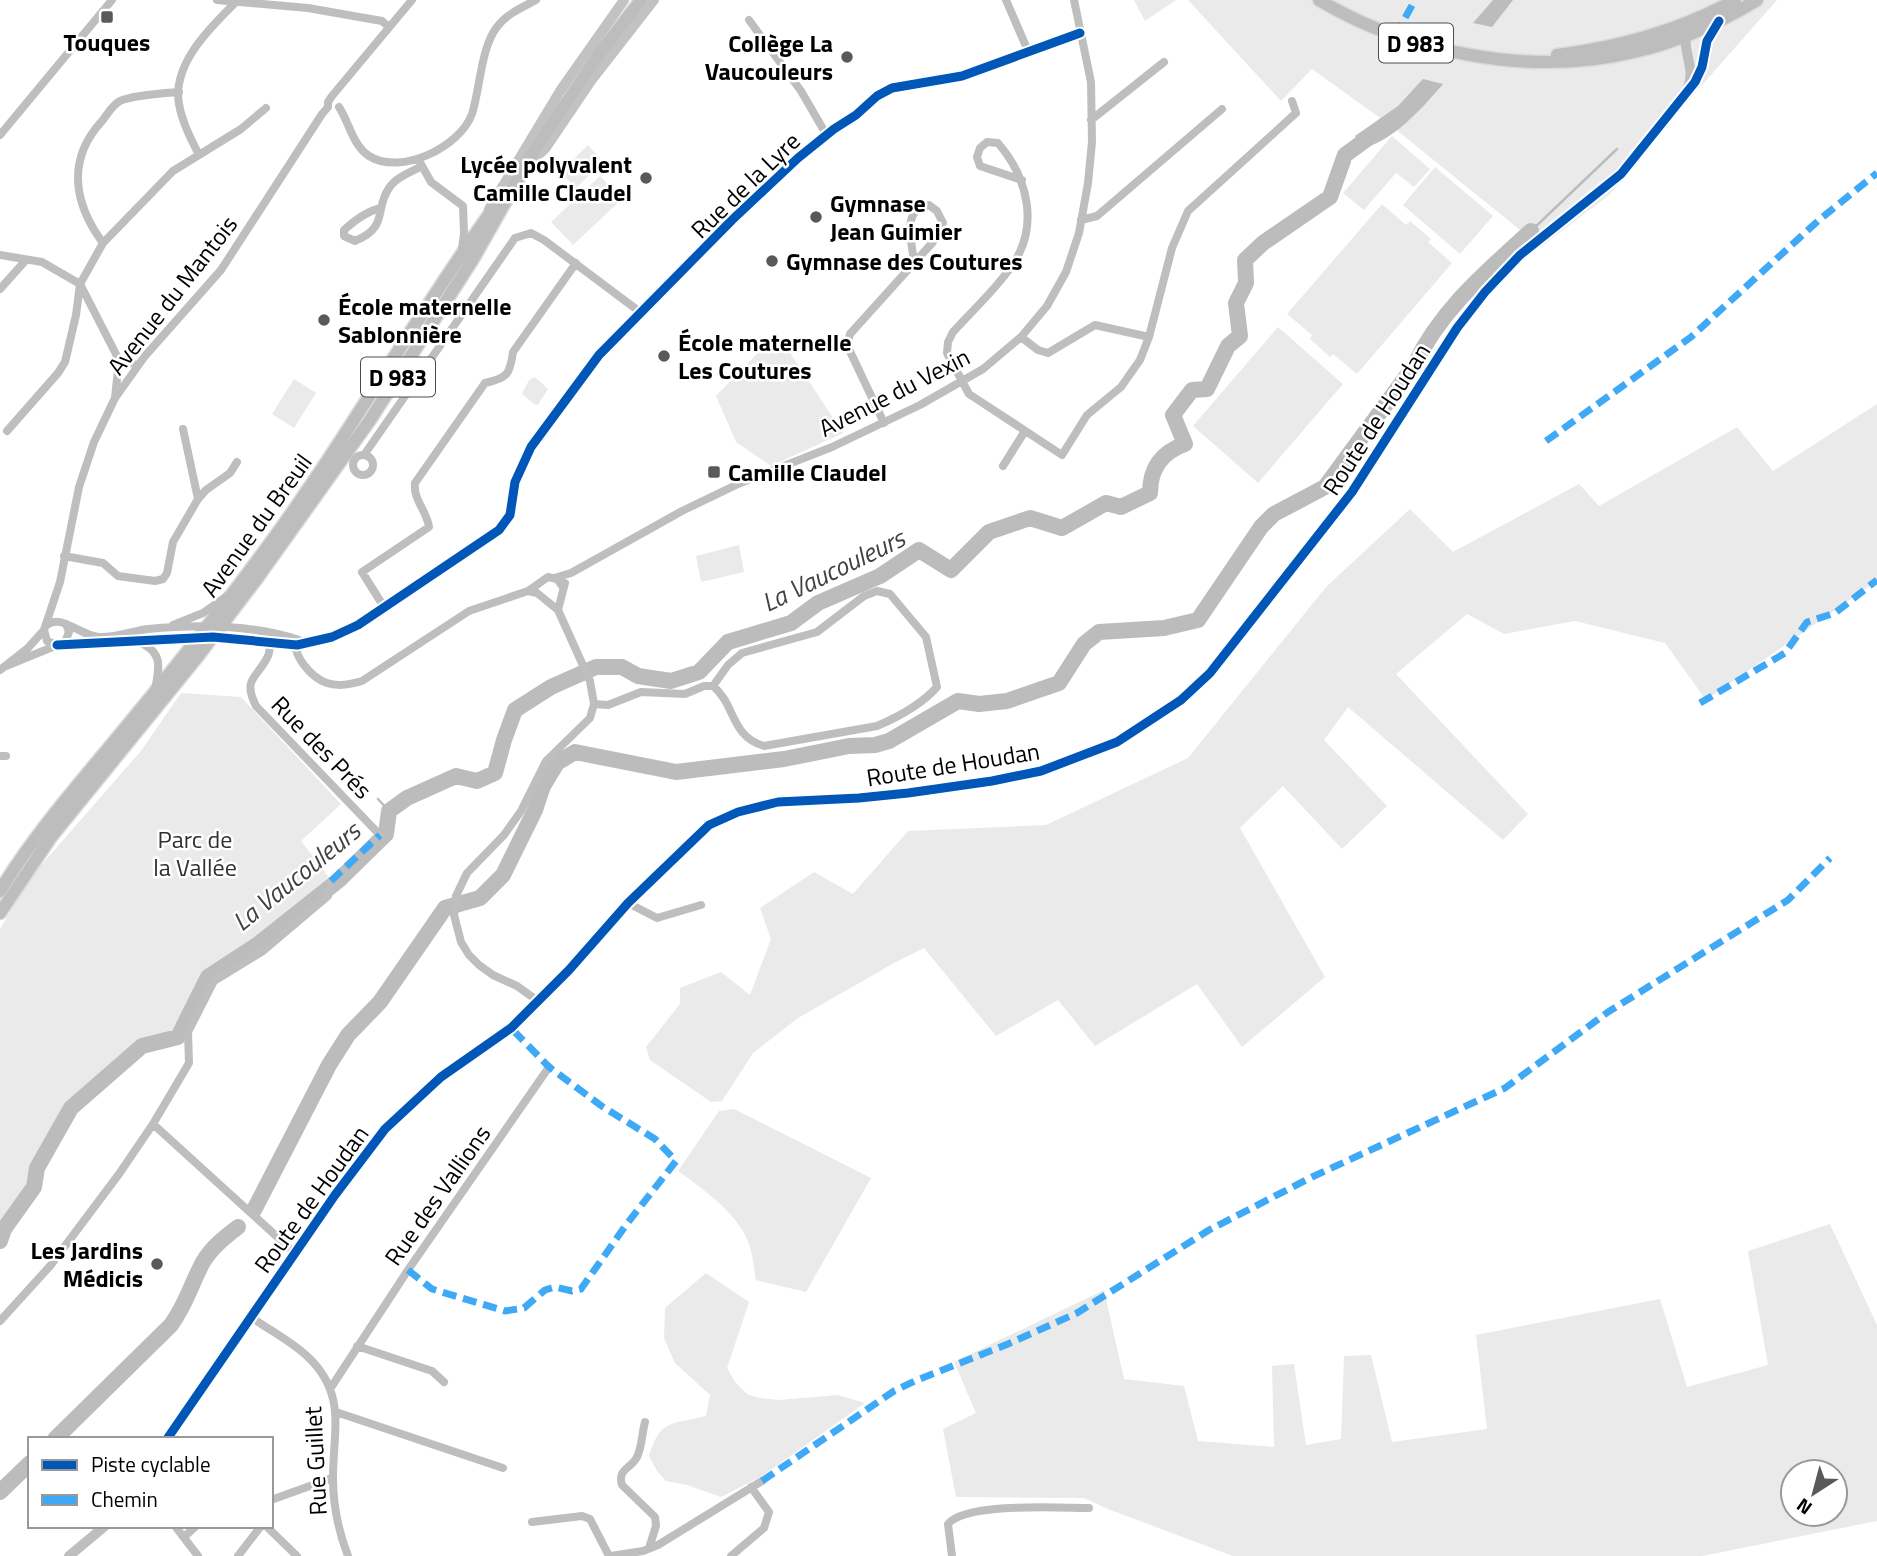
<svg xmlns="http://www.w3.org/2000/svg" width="1877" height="1556" font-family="'Titillium Web',sans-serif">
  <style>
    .green { fill: #eaeaea; fill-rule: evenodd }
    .water { fill: #bcbcbc }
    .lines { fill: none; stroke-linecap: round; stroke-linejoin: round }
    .stream { stroke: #bcbcbc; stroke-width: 2.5 }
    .river { stroke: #bcbcbc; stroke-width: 16 }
    .primary-casing { stroke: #dbdbdb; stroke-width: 15 }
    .minor { stroke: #bebebe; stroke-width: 8 }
    .tertiary { stroke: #bebebe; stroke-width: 10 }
    .secondary { stroke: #c2c2c2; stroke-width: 10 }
    .primary { stroke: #bdbdbd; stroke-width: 12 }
    .quiet { stroke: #3fa9f5; stroke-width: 7; stroke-dasharray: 14 7; stroke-linecap: butt }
    .cycleway-casing { stroke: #fff; stroke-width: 13 }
    .cycleway { stroke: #0057b8; stroke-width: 9 }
    .poi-dot { fill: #595959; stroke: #fff; stroke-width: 2.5 }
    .labels { text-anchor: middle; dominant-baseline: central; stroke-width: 5; stroke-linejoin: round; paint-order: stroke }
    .shield { fill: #fff; stroke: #4c4c4c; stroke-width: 2 }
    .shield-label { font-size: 23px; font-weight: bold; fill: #000 }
    .poi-label { font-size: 24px; font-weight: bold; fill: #000; stroke: #fff; text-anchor: start }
    .street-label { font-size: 24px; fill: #000; stroke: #fff }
    .park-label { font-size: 24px; fill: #303030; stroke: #fff }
    .water-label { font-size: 26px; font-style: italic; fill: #414141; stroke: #fff }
  </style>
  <rect width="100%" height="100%" fill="#fff"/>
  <path class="green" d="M1134,0H1176L1145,21Z
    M1188,0H1777L1673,118L1637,164L1609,195L1541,247L1394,128L1312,69L1281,101Z
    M1392,136L1430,169L1414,187L1396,173L1364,210L1343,193Z
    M588,145L603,162L576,188L560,172Z
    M1435,167L1493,216L1460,254L1403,205Z
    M600,176L622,199L573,245L551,222Z
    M1382,204L1406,225L1410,221L1431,239L1428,242L1452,263L1357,374L1333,354L1330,357L1310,339L1312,335L1287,314Z
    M1278,327L1343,384L1258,483L1193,426Z
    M777,333L843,433L771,466L736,442L716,396Z
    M535,377L548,389L538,405L534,404L522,394L529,380Z
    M294,379L316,393L294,428L272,414Z
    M1877,404V581L1706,700L1665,643L1575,621L1504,634L1467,614L1396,674L1528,814L1503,840L1348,707L1324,740L1387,806L1342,849L1283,786L1240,828L1325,977L1242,1047L1197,984L1095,1046L1058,1000L996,1036L924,948L894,963L798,1018L753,1053L722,1101L711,1102L650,1060L646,1047L680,1004V988L721,972L750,995L771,939L760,908L814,872L853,894L908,831L1046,825L1188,758L1326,587L1410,509L1453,552L1579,484L1599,506L1737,427L1773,471Z
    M739,545L744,572L701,582L696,556Z
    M181,693L241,697L341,804L301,841L328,876L322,890L202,983L169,1035L136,1045L84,1094L0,1249V929L30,878L141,751Z
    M734,1109L871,1178L806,1292L756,1280C754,1269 753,1257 750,1247C740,1214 704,1190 678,1171L719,1111Z
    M1830,1224L1877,1325V1521L1702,1556H1233L1108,1509L1084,1498L956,1497L943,1429L976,1413L954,1362L1104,1290L1124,1379L1184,1386L1198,1441L1274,1447L1272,1366L1294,1364L1306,1445L1341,1439L1344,1356L1371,1355L1392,1442L1487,1429L1476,1335L1660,1299L1687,1387L1768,1365L1748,1251ZM1793,1472H1835V1514H1793Z
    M706,1273L749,1302L727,1368L735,1382L747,1394L759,1398L779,1400L838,1395L865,1403L762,1476L721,1497L687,1485L666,1481L657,1471L649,1456C661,1418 671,1425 706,1416L710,1395L675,1363L664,1338L665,1308Z"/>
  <path class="water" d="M1493,0H1513L1492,27L1473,23Z
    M1423,79L1443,84C1425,105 1388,147 1361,147L1355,136L1398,106Z"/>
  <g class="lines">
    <path class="stream" d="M1531,231L1617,149
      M378,799L389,811"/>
    <path class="river" d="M254,1210L329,1065L348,1035L380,1002L445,908L480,898L503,875L535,810L543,786L557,763L575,752L676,772L784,759L849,746L875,745L889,741L958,701L979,704L1007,701L1059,683L1084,644L1099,632L1164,628L1198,620L1261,527L1274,514L1325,487L1414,366C1440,310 1487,271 1531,231
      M0,1241L4,1229L34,1187L37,1168L71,1108L142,1046L178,1037L208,977L257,945L339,880L386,834L389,811L407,798L456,776L477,781L495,773L504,740L515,710L551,687L596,667H622L638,676L671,681L699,672L728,642L791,623L818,603L880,576L919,550L951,570L989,532L1030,518L1062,528L1106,503L1121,507L1150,493C1150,468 1162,452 1185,444L1173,415L1192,390L1207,389L1228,346L1240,336L1236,303L1246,283L1245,260L1263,243L1330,197L1345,155L1375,133
      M55,1439L171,1325C187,1303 191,1284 203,1262C212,1247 225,1237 238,1227
      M0,1492L30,1463"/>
    <g class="primary-casing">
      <path id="primary" d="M1319,0C1408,53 1532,77 1634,52C1678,42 1719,23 1757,0
        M1557,55C1620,47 1679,31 1735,0
        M0,891C32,838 73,791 112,744C162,684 211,623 257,561C343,447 412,321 496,205
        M0,913L51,837L198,656L258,577L370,420L473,259L537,146L602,50L641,0"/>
    </g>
    <path class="minor" d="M217,0L308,8L382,21L389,27
      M1006,0L1028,51
      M749,20L801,91L826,134
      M339,107C349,122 353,146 369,156C401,176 460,147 472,114C480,89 481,47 497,27C506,14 523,7 536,0
      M1091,120L1164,62
      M0,135L112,0
      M199,155C191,139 182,122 179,104C172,64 210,28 235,3
      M422,166L431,182L463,206L464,233L462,249
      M1022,180L980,166L977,157L980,148L987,142L998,143C1028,178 1040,227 1011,267C995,290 972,311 953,332L948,342L947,353L969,394L1062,455L1087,415L1121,387L1140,360L1149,337L1172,248L1188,211L1296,113L1292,101
      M381,208C367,211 354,221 344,230V236L355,241C389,227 374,210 389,188C396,177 411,172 422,166L419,160
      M1081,220L1097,216L1222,109
      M103,243C74,204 66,160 102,121C107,115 113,104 120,101C132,95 165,93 179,92
      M0,255L42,262L80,284L119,360L138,365
      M0,289L26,260
      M1021,337L1038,350L1048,353L1095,325L1149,337
      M115,398L119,360
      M884,423L847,345L850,334L933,242L943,223L937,211L929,205C901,208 912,242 914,262
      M183,429L198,499
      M7,431L58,373L65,362L76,315L80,284L103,243L173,171L241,129L266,108
      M364,455L515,238L531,233L544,240L640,312
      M353 465a10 10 0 1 1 20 0a10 10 0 1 1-20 0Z
      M1003,466L1025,431
      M64,556L103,563L118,576L155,581L163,579L167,573L173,542L198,499L206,490L230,473L237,462
      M554,578L571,573L682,511L738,484L832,447L920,405L983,369L1021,337L1047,306L1066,272L1079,233L1088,183L1092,142L1091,82L1074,0
      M528,591L537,593L558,610L590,681L594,704L590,718L546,761L521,811L504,835L467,873L456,896L454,915L461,942L469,955L479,965L493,975L517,986L538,1001
      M384,607L362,572L429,527C427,511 413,500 415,483L485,383C507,378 510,375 513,352L576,263
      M558,610L565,583
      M173,625L203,613L227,596
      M46,626C60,612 80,636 99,637C116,638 132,631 148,629C198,624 251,624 299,640
      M296,639C292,656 312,678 327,683C339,687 351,684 362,681L469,611L528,591L548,577L557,579L563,587
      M271,640C270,645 270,651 268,656C257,679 242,678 256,706L380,835
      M139,642C164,653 159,667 155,690
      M61,644L213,637L288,646L332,637L358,625L499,530L510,515L515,482L531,447L599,355L732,220L798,158L834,129L856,115L877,96L892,88L962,76L1080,33
      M57,645L47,641L44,630L60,582L79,487L94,442L115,398L145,356L221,270L322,114L328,107V102L332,96L412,0
      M6,666L65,642L69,632L66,624
      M0,670L28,648L44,630
      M594,704L608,705L641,692L685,694L704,686H713C736,705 730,736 764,746L877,726C898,717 922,704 937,687L926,637L890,594L877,591L864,596L817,632L742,653L728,665L713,686
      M0,756H6
      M628,903L657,918L701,905
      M153,1124L295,1253
      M251,1317C269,1330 291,1341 308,1357C347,1394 333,1431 333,1478C333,1505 338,1530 348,1556
      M0,1321L50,1266L119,1174L153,1124L189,1063L188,1032L214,981L263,951L328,896L331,881
      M357,1346L432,1371L444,1382
      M330,1389L408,1270L549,1067
      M336,1412L503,1468
      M645,1422C642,1433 642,1447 637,1457C631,1469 617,1469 622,1485L655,1517L656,1526L649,1548
      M271,1500L332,1478
      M532,1522L582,1516L590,1519L609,1556
      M175,1526L198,1556
      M266,1526L297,1556
      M184,1537L196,1526
      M238,1556L261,1526
      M611,1556L643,1551L658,1545L762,1481
      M731,1556L764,1528L769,1512L751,1487
      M952,1556L948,1524C966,1502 1059,1508 1089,1508"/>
    <path class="tertiary" d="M1686,31C1682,56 1696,64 1688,88
      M167,1439L335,1195L385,1129L441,1077L511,1028L569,970L628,903L709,825L738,812L778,802L859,798L908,793L992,781L1041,771L1117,742L1181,700L1210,673L1352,492L1457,328L1485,292L1520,255L1621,174L1695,82L1702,67L1707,41L1719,21
      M69,1556L105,1526"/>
    <path class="secondary" d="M530,162L545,149L591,81L654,0
      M489,209L560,91L624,0"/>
    <use href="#primary" class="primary"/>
    <path class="quiet" d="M1395,36L1415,0
      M1546,441L1691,337L1819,220L1877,173
      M1700,703L1785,653L1807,622L1835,613L1877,580
      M331,881L380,835
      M408,1270L432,1289L505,1311L524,1308L545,1290L555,1287L572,1291L581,1289L626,1225L676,1161L655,1139L603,1107L549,1067L511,1028
      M762,1481L894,1391L915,1381L1008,1344L1077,1313L1209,1230L1312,1177L1505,1088L1608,1012L1788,900L1830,858"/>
    <g class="cycleway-casing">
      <path id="cycleway" d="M57,645L213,637L297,645L332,637L358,625L499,530L510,515L515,482L531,447L599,355L732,220L798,158L834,129L856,115L877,96L892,88L962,76L1080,33
        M167,1439L335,1195L385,1129L441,1077L511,1028L569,970L628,903L709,825L738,812L778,802L859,798L908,793L992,781L1041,771L1117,742L1181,700L1210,673L1352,492L1457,328L1485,292L1520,255L1621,174L1695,82L1702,67L1707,41L1719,21"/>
    </g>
    <use href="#cycleway" class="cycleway"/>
  </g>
  <g class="poi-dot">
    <rect x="100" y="10" width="14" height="14" rx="3.5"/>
    <circle cx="847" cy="57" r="7"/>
    <circle cx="646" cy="178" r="7"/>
    <circle cx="816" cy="217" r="7"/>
    <circle cx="772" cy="261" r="7"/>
    <circle cx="324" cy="320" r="7"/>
    <circle cx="664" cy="356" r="7"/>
    <rect x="707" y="465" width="14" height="14" rx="3.5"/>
    <circle cx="157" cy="1264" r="7"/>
  </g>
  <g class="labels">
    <g class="shield">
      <rect x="1379" y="23.5" width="74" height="39" rx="5"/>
      <rect x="361" y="357.5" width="74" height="39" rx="5"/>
    </g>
    <g class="shield-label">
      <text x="1416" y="43">D 983</text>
      <text x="398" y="377">D 983</text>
    </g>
    <g class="poi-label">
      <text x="107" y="42" text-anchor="middle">Touques</text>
      <text x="833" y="43" text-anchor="end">Collège La<tspan x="833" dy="28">Vaucouleurs</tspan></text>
      <text x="632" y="164" text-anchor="end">Lycée polyvalent<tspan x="632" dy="28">Camille Claudel</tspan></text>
      <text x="830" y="203">Gymnase<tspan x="830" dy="28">Jean Guimier</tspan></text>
      <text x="786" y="261">Gymnase des Coutures</text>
      <text x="338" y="306">École maternelle<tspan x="338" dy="28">Sablonnière</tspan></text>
      <text x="678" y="342">École maternelle<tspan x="678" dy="28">Les Coutures</tspan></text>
      <text x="728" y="472">Camille Claudel</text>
      <text x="143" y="1250" text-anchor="end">Les Jardins<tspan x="143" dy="28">Médicis</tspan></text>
    </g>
    <g class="street-label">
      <text transform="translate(745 185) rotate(-44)">Rue de la Lyre</text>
      <text transform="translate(172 295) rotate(-52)">Avenue du Mantois</text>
      <text transform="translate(894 392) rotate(-27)">Avenue du Vexin</text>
      <text transform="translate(1376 419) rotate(-57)">Route de Houdan</text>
      <text transform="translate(256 525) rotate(-54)">Avenue du Breuil</text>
      <text transform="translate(322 747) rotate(46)">Rue des Prés</text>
      <text transform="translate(953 764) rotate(-9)">Route de Houdan</text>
      <text transform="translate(437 1195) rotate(-55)">Rue des Vallions</text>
      <text transform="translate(311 1199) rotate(-54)">Route de Houdan</text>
      <text transform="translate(315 1461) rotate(-93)">Rue Guillet</text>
    </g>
    <g class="park-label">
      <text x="195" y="839">Parc de<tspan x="195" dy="28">la Vallée</tspan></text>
    </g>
    <g class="water-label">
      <text transform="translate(833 570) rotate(-26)">La Vaucouleurs</text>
      <text transform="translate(296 876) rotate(-39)">La Vaucouleurs</text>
    </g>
  </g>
  <rect x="28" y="1437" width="245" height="91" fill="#ffffff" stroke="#999999" stroke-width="2"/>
  <rect x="42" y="1460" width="35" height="10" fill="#0057b8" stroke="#999999" stroke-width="2"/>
  <text x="91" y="1472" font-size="21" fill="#000000">Piste cyclable</text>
  <rect x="42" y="1495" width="35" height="10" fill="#3fa9f5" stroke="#999999" stroke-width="2"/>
  <text x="91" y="1507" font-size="21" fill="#000000">Chemin</text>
  <g transform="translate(1814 1493) rotate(216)"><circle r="33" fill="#ffffff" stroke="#999999" stroke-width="2"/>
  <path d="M0-5L12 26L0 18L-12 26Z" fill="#595959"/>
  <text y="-10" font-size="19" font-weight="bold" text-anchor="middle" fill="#000000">N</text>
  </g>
</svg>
